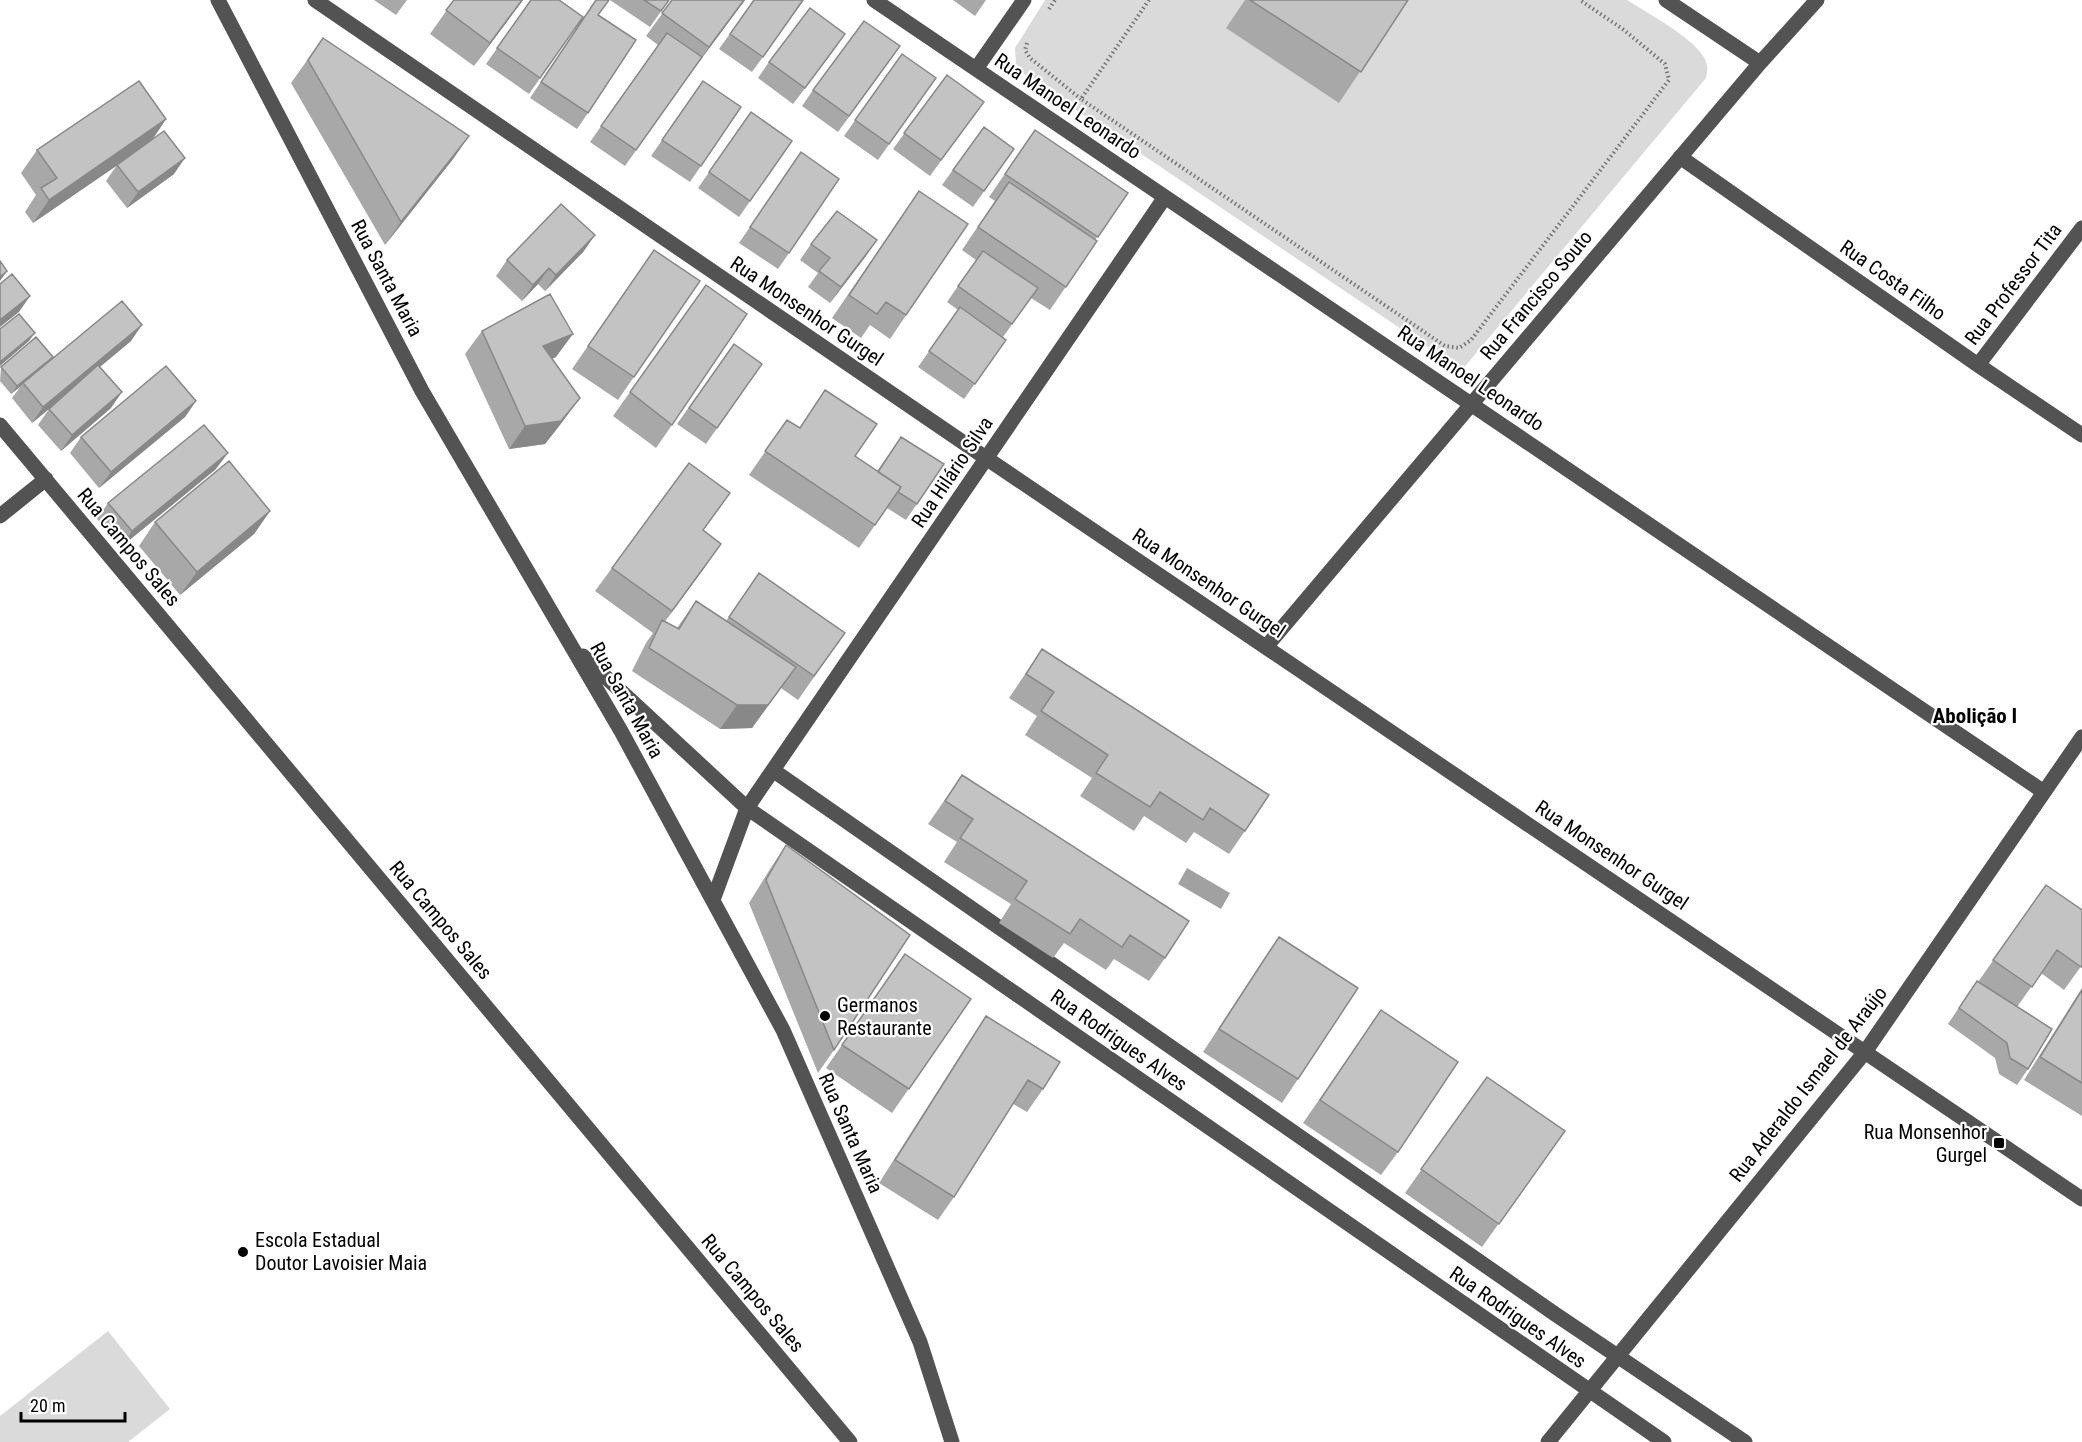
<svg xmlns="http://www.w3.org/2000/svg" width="2082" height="1442" font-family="'Roboto Condensed',sans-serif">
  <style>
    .green { fill: #dadada }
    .water { fill: #a1a1a1 }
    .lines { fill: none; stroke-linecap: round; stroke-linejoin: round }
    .path { stroke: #757575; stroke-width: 4; stroke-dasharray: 1.5 3; stroke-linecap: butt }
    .minor { stroke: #535353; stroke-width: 15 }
    .wall { fill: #a8a8a8 }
    .shaded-wall { fill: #888 }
    .building { fill: #c3c3c3; stroke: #888; stroke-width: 1.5 }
    .poi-dot { fill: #000; stroke: #fff; stroke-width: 2 }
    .labels { text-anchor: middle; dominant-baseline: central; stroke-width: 4.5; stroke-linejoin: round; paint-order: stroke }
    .street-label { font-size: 20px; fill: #000; stroke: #fff }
    .poi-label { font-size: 20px; fill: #000; stroke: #fff; text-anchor: start }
    .neighbourhood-label { font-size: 21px; font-weight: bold; fill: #000; stroke: #fff }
  </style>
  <rect width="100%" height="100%" fill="#fff"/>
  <path class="green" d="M1045,0H1627C1647,13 1691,36 1703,56C1708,63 1708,70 1706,78L1462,370L1027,77L1016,64L1015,48Z
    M108,1331L170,1409L128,1442H0V1416Z"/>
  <path class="water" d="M1187,868L1230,893L1221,909L1178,884Z"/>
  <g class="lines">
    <path class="path" d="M1149,0L1081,99L1445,346L1459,348L1471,340L1669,80L1665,64L1624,30L1580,0
      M1049,9L1055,0
      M1027,43L1025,50L1030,58L1081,99"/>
    <path class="minor" d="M218,0L422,391L621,731L783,1030L920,1342L952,1442
      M315,0L986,458L2082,1199
      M874,0L2044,792
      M1666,0L1760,63
      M976,69L1024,0
      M1680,157L1978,365L2082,435
      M1978,365L2082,228
      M0,425L850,1442
      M0,516L46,479
      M1266,647L1760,63L1817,0
      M583,656L747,808L1664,1442
      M774,771L1555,1314L1745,1442
      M713,900L747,808L1165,197
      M1548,1442L1865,1052L2082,737"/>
  </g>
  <path class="wall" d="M374,0H407L396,15Z
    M454,0H523L474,66L430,34Z
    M531,0L583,17L529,94L486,64Z
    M596,0L598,15L588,113L577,129L530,98Z
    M610,0H669L650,27Z
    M672,0H745L693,70L625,166L590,142L658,45L646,36Z
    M754,0H804L752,72L719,49Z
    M953,0H986L975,16Z
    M1245,0H1408L1339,103L1226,28Z
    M323,38L469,136L453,159L385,245L291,83Z
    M834,50L793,104L758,78L769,62Z
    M902,54L936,78L878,160L844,136Z
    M889,62L838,132L802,106L813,90Z
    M947,75L973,117L930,176L893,149Z
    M703,81L741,107L690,182L651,156Z
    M751,112L792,141L739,217L698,188Z
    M166,119L152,140L174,174L127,208L106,181L117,165L33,223L25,212L36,195L21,173L37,150Z
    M984,127L1014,149L973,207L942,185Z
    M1035,130L1128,193L1095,240L1097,241L1050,310L1031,298L1003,337L1006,340L964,399L918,367L958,310L947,302L976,260L962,250L995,201L989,197Z
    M801,152L789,253L778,269L739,243Z
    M903,214L968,224L890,339L870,325L861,338L832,318Z
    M811,244L866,256L830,303L808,287L818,273L800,260Z
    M654,250L700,281L618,400L572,369Z
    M584,251L545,291L538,284L522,301L496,276L507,260Z
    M706,285L672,425L656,448L613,416Z
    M482,331L556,357L552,359L563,421L545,444L509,449L465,354Z
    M131,341L100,367L111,408L61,451L38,425L49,409L32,423L12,398L21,386L11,394L0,381L1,367L53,357L50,360Z
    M734,344L762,364L706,444L677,424Z
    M196,401L185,417L99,488L70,453L81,437Z
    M787,420L799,427L855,456L877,471L901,437L944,464L906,520L887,508L859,548L749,475Z
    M216,469L121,547L97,519L108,503Z
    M270,511L254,534L180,595L139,546L155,522Z
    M703,531L705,567L665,621L677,628L696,601L726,621L759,573L845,633L798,700L781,688L752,728L720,729L632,671L646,643L653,633L595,591L612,568Z
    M1042,649L1245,831L1229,854L1194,832L1186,843L1144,816L1134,831L1080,796L1092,778L1025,735L1037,716L1009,698Z
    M962,775L1165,958L1149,981L1114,959L1106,970L1064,943L1053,958L999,923L1011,904L944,862L957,842L928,824Z
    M786,845L834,1050L818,1073L749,903L770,869Z
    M2046,885L2082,965L2064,990L2041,973L2017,1007L2028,1069L2017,1085L1999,1074L1995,1058L1948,1024L1966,997L1977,981L1978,982Z
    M1279,937L1298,1079L1282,1103L1203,1052L1263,960Z
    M905,954L971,999L892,1113L826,1068Z
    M2082,988V1116L2024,1080Z
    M1381,1010L1398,1152L1381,1175L1303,1123Z
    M986,1016L1043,1089L1027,1112L1013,1104L954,1197L938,1220L879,1183L970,1040Z
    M1487,1077L1565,1131L1482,1247L1405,1193Z"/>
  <path class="shaded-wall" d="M522,0H523L474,66L490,43Z
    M744,0H745L693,70L709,47Z
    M845,34L834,50L793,104L805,88Z
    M166,119L150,143L33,223L49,200Z
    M469,136L453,159L385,245L401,222Z
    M185,158L174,174L127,208L138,192Z
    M595,235L584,251L545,291L556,275Z
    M877,240L866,256L830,303L841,287Z
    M549,268L538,284L522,301L533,285Z
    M7,271L0,281V277Z
    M30,296L19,312L0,327V320Z
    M142,325L131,341L32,423L43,407Z
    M35,333L29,341L0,366V362Z
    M573,334L556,357L527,370L543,346Z
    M53,357L47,365L23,383L21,386L11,394L17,386Z
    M122,392L111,408L61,451L72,435Z
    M580,398L563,421L545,444L509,449L525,426Z
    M196,401L185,417L99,488L111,472Z
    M228,453L216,469L121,547L132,531Z
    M270,511L254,534L180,595L197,572Z
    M721,544L705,567L655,635L672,611Z
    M796,667L752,728L720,729L737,705Z"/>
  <path class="building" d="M454,0H522L490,43L446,10Z
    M531,0H559L583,17L540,78L497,48Z
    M596,0H609L598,15L636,40L588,113L541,82Z
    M644,0H669L661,11Z
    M672,0H744L709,47L662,13Z
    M754,0H803L763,57L730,34Z
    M1250,0H1408L1361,72Z
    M810,8L845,34L805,88L769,62Z
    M864,21L900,46L849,116L813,90Z
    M667,33L702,57L636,150L601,126Z
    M323,38L469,136L401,222L308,60Z
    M902,54L936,78L889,144L855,120Z
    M947,75L984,102L941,160L904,133Z
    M139,81L166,119L49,200L41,188L57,178L37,150Z
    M703,81L741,107L701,166L662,140Z
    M751,112L792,141L750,201L709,172Z
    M984,127L1014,149L984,191L953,170Z
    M1035,130L1128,193L1098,237L1005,174Z
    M164,131L185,158L138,192L117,165Z
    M801,152L839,179L789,253L750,227Z
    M1009,182L1097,241L1066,287L978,227Z
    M919,191L968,224L906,315L886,302L877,314L849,295Z
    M561,204L595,235L556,275L549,268L533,285L507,260Z
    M837,211L877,240L841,287L819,271L830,258L811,244Z
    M654,250L700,281L634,377L588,346Z
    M983,251L1038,288L1012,324L958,286Z
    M0,261L7,271L0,277Z
    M12,274L30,296L0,320V284Z
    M706,285L747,314L672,425L630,392Z
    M550,294L573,334L543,346L580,398L561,421L525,426L482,331Z
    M122,301L142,325L43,407L23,383Z
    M960,307L1006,340L975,384L929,351Z
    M19,314L35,333L0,362V329Z
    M36,337L53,357L17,386L1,367Z
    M734,344L762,364L717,428L689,408Z
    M98,365L122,392L72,435L49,409Z
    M166,366L196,401L111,472L81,437Z
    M825,390L877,424L855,456L901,487L875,525L765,451L787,420L800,428Z
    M204,425L228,453L132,531L108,503Z
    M901,437L944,464L917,504L898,492L901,487L878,472Z
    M229,461L270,511L197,572L155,522Z
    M689,463L730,493L703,530L721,544L672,611L612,568Z
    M759,573L845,633L814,676L729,617Z
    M696,601L796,667L768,705H737L649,648L662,620L679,629Z
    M1042,649L1269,795L1245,831L1210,808L1203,820L1160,792L1150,807L1096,773L1108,755L1041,711L1054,692L1026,674Z
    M962,775L1189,921L1165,958L1130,935L1122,947L1080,919L1070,934L1015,899L1027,881L960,838L973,819L945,801Z
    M786,845L910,935L834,1050L766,880Z
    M2046,885L2082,910V965L2081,967L2057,950L2032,987L1993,960Z
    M1279,937L1358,988L1298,1079L1219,1029Z
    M905,954L971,999L909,1089L842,1045Z
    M1977,981L2052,1029L2028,1069L2010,1058L2007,1043L1959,1008Z
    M2082,990V1083L2040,1057Z
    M1381,1010L1458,1062L1398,1152L1320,1100Z
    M986,1016L1060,1062L1043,1089L1028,1080L954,1197L895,1160Z
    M1487,1077L1565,1131L1499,1224L1421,1169Z"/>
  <g class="poi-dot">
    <circle cx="825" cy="1016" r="6"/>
    <rect x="1993" y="1137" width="12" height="12" rx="3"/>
    <circle cx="243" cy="1252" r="6"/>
  </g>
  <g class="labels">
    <g class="street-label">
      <text transform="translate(1068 106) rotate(34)">Rua Manoel Leonardo</text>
      <text transform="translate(387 278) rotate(62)">Rua Santa Maria</text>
      <text transform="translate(1893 280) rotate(35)">Rua Costa Filho</text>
      <text transform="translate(2013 284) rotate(-53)">Rua Professor Tita</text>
      <text transform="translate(1536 295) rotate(-50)">Rua Francisco Souto</text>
      <text transform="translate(807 311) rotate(34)">Rua Monsenhor Gurgel</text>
      <text transform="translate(1471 378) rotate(34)">Rua Manoel Leonardo</text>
      <text transform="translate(952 472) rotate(-56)">Rua Hilário Silva</text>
      <text transform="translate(129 547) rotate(50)">Rua Campos Sales</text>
      <text transform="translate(1209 583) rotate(34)">Rua Monsenhor Gurgel</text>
      <text transform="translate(627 700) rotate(61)">Rua Santa Maria</text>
      <text transform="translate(1612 855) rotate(34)">Rua Monsenhor Gurgel</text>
      <text transform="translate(441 920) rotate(50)">Rua Campos Sales</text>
      <text transform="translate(1119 1040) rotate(35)">Rua Rodrigues Alves</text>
      <text transform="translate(1808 1084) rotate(-52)">Rua Aderaldo Ismael de Araújo</text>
      <text transform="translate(851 1133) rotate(66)">Rua Santa Maria</text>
      <text transform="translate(753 1293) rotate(50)">Rua Campos Sales</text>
      <text transform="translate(1518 1317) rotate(35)">Rua Rodrigues Alves</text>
    </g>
    <g class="poi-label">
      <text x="837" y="1005">Germanos<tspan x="837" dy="23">Restaurante</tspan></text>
      <text x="1987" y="1132" text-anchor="end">Rua Monsenhor<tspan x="1987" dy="23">Gurgel</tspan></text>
      <text x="255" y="1240">Escola Estadual<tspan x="255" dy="23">Doutor Lavoisier Maia</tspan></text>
    </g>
    <g class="neighbourhood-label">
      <text x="1975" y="716">Abolição I</text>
    </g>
  </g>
  <path d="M21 1412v9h104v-9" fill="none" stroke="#000000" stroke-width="3"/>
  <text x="30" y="1412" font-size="18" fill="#000000" stroke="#ffffff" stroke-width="4.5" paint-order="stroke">20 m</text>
</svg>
